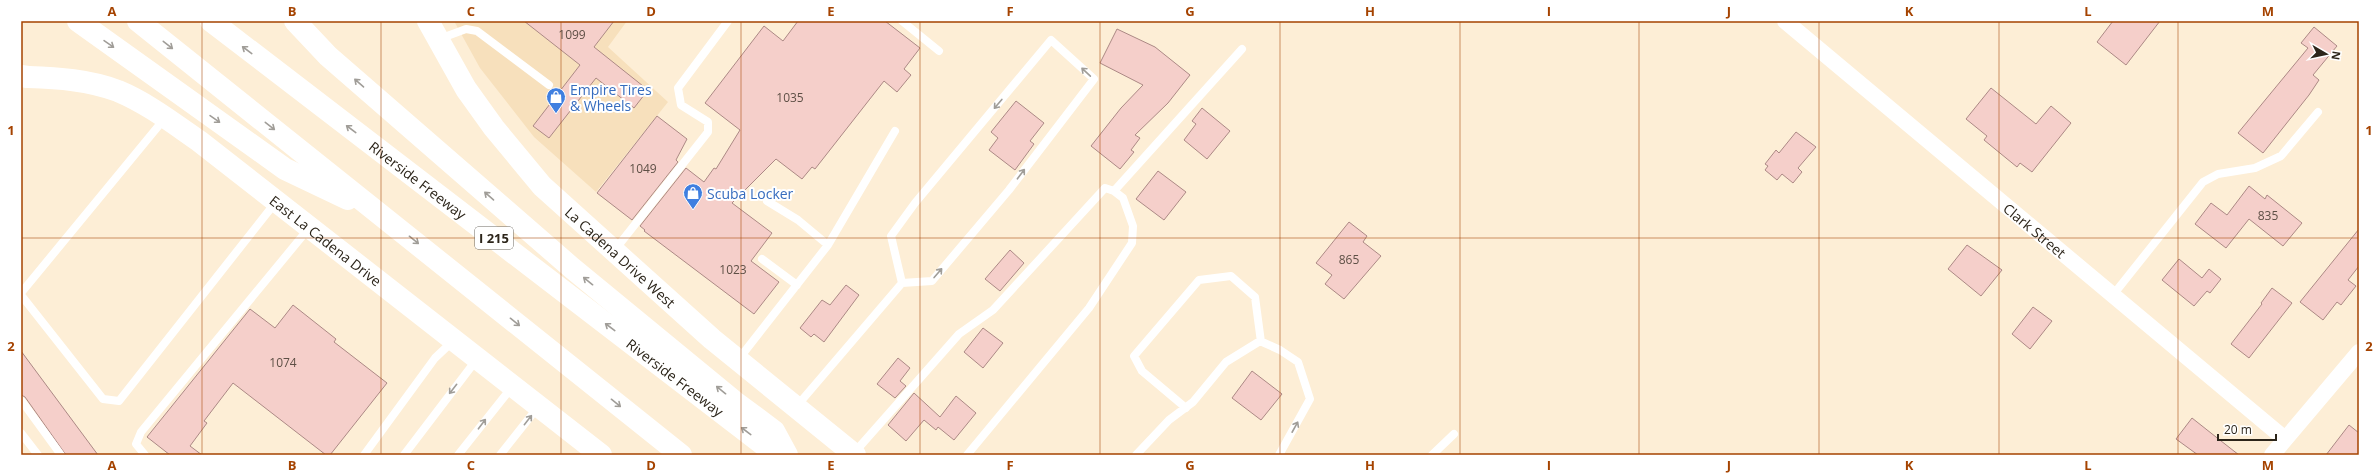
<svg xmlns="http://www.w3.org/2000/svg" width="2380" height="476" font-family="'Open Sans',sans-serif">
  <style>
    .built { fill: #f7e0bc }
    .building { fill: #f5cfca; stroke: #ac8985 }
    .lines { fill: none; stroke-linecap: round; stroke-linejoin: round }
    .service { stroke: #fff; stroke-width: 8 }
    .minor { stroke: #fff; stroke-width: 16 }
    .secondary { stroke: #fff; stroke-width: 22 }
    .motorway { stroke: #fff; stroke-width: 22 }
    .oneway { stroke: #a09d98 }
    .grid { fill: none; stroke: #a54300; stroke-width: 1; stroke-opacity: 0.55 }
    .labels { text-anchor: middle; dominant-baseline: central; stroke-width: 4; stroke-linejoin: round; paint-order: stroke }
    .number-label { font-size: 12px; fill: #5e5046 }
    .shield { fill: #fff; stroke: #6b665f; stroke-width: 1 }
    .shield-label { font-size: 13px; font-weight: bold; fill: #2c251a }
    .shop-label { font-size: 14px; fill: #366cbe; stroke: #fff; text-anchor: start }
    .street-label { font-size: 14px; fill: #2c251a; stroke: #fff }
    .neatline { fill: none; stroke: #a54300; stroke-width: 1.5 }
    .grid-label { font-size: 13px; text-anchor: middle; font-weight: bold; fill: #a54300 }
  </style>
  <rect width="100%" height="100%" fill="#fdeed6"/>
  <path class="built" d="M454,21H627L608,47L668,102L596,192L534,137L480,68Z"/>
  <path class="building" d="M524,21H614L594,47L648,90L634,108L596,78L549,138L533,126L580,65Z
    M798,21H885L920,48L904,69L911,75L897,92L884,81L815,169L812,167L802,179L776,159L732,203L772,233L751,261L779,282L754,314L644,231L645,230L640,226L686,168L704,182L714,168L716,169L740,130L705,103L764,26L783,41Z
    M2113,21H2160L2126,65L2097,42Z
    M2314,27L2337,46L2313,75L2319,80L2309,95L2263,153L2238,133L2308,48L2301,43Z
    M1117,29L1155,47L1190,75L1168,103L1135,135L1140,138L1131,150L1134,152L1120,169L1091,146L1121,108L1143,85L1100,63Z
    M1991,88L2036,124L2051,106L2071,123L2032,172L2020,163L2017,167L1984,140L1987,136L1966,119Z
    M1016,101L1044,123L1030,141L1034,144L1015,170L989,150L998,138L991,132Z
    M1202,108L1230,131L1207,159L1184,140L1196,124L1192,121Z
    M657,116L687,139L676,160L678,162L632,220L597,193Z
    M1796,132L1816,147L1798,168L1802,172L1793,183L1782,174L1777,180L1765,170L1768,166L1765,164L1776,150L1779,153Z
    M1158,171L1186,192L1164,220L1136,199Z
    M2249,186L2265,199L2267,195L2302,223L2283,246L2249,219L2226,248L2195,224L2211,203L2227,215Z
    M1349,222L1367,236L1363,242L1381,256L1344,299L1325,284L1332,275L1316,263Z
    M2359,229V266L2348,280L2356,286L2341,305L2337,302L2323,320L2300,302Z
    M1967,245L2002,270L1981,296L1948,269Z
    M1010,250L1024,263L1000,291L985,279Z
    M2179,259L2202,278L2209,269L2221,279L2210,293L2207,291L2194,306L2162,280Z
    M846,285L859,295L824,342L814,334L811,337L800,328L822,300L830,305Z
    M2272,288L2292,303L2249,358L2231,344L2262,304L2261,303Z
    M293,305L336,339L334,342L387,383L330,455H326L233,383L204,421L207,423L190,446L202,455H170L147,437L250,309L275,328Z
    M2033,307L2052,321L2030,349L2012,334Z
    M983,328L1003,343L983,368L964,352Z
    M21,351L98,455H66L25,397L21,395Z
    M898,358L910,368L900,381L906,386L895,398L877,384Z
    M1252,371L1282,394L1261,420L1232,398Z
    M914,393L940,417L956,396L976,413L954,440L938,427L936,430L924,420L906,441L888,425Z
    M2192,418L2216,437L2239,455H2198L2176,439Z
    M2349,425L2359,433V455H2326Z"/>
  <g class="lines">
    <path class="service" d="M902,21L939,51
      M439,39L466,29L477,31L549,85
      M828,245L895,131
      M614,251L708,132V122L681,105L678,88L728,21
      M762,259L797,285
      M21,293L165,118
      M21,295L103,399L119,401L275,203
      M2113,295L2203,182L2218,174L2255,168L2281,156L2318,112
      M738,360L828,245L798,220L767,201
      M21,400L61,455
      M796,407L902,283L932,281L1009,190L1094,79L1051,40L915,203L891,236L902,283
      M1186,408L1142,371L1134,356L1199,280L1231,276L1255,297L1261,342
      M21,433L38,455
      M854,453L959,334L993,310L1105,188L1114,191L1242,49
      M145,455L136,444L141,432L309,228
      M364,455L435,358L453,341
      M404,455L477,359
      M458,455L512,387
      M500,455L538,407
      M967,455L1089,308L1132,243L1133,226L1123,198L1114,191
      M1136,455L1169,420L1193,402L1226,362L1260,341L1280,350L1298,362L1310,399L1279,455
      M1432,455L1454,434"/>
    <g class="minor">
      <path id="s1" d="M1785,21L2285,439"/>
      <path d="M2272,455L2359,352"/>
    </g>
    <g class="secondary">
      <path id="s2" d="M428,21L466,89L494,128L542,186L712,339L855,455"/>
      <path id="s3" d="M28,77C58,78 89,80 118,91C147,103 173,123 199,141L601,455"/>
    </g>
    <g class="motorway">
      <path d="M78,21L285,169L348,199"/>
      <path d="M138,21L681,455"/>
      <path id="s4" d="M211,21L777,455"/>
      <path d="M295,21L328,56L572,268L735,402L774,431L787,455"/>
      <path d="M21,76L28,77"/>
    </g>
  </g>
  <defs><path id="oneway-shaft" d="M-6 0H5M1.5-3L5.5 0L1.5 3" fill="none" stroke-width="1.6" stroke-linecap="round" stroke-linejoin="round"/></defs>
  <g class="oneway">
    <use href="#oneway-shaft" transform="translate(109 44) rotate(35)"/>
    <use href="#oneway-shaft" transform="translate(168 45) rotate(38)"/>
    <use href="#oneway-shaft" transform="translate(247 50) rotate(-143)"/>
    <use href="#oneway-shaft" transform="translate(1086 72) rotate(-137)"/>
    <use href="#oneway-shaft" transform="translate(359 83) rotate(-139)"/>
    <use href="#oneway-shaft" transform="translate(998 104) rotate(130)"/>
    <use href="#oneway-shaft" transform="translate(215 119) rotate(35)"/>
    <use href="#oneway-shaft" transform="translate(270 126) rotate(38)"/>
    <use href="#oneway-shaft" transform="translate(351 129) rotate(-143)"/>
    <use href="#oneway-shaft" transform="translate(1021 174) rotate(-53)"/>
    <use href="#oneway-shaft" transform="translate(489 196) rotate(-139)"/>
    <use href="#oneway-shaft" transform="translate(414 240) rotate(39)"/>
    <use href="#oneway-shaft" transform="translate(938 273) rotate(-49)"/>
    <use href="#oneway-shaft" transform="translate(588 281) rotate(-141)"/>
    <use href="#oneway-shaft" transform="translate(515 322) rotate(39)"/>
    <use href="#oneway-shaft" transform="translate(610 327) rotate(-143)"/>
    <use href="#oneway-shaft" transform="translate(453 389) rotate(128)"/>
    <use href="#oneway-shaft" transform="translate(721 390) rotate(-141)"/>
    <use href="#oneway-shaft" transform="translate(616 403) rotate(39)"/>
    <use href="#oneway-shaft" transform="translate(528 420) rotate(-52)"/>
    <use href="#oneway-shaft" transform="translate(482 424) rotate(-53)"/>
    <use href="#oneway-shaft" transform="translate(1295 427) rotate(-61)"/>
    <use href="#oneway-shaft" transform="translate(746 431) rotate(-143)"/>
  </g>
  <path class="grid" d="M202,21V455M381,21V455M561,21V455M741,21V455M920,21V455M1100,21V455M1280,21V455M1460,21V455M1639,21V455M1819,21V455M1999,21V455M2178,21V455M21,238H2359"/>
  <defs>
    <g id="shop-pin" transform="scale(1)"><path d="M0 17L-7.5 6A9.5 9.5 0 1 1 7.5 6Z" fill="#3f7fe0" stroke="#fff"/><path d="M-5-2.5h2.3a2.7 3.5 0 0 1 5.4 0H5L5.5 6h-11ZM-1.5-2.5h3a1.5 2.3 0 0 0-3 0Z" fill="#fff"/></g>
  </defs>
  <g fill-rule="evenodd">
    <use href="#shop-pin" x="556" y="97"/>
    <use href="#shop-pin" x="693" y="193"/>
  </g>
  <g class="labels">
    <g class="number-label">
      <text x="572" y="34">1099</text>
      <text x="790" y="97">1035</text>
      <text x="643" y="168">1049</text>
      <text x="2268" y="215">835</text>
      <text x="1349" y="259">865</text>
      <text x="733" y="269">1023</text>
      <text x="283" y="362">1074</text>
    </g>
    <rect class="shield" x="475" y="227" width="38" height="22" rx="3"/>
    <g class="shield-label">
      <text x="494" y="238">I 215</text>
    </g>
    <g class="shop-label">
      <text x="570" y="89">Empire Tires<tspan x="570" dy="16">&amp; Wheels</tspan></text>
      <text x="707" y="193">Scuba Locker</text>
    </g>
    <g class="street-label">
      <text stroke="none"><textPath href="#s4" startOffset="261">Riverside Freeway</textPath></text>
      <text stroke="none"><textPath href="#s1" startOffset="326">Clark Street</textPath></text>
      <text stroke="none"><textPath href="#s3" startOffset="348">East La Cadena Drive</textPath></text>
      <text stroke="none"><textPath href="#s2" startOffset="307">La Cadena Drive West</textPath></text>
      <text stroke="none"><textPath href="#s4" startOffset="585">Riverside Freeway</textPath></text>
    </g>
  </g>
  <rect width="2380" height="476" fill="none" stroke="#ffffff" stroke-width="44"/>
  <g transform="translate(2326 54) rotate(99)" stroke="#ffffff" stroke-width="3" paint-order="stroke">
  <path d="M0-3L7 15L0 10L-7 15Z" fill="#2c251a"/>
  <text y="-6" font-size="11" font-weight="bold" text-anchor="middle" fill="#2c251a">N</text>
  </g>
  <path d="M2218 434v6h58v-6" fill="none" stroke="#2c251a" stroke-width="2"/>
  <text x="2224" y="434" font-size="12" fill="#2c251a" stroke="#ffffff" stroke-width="3" paint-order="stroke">20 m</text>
  <rect x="22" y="22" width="2336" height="432" class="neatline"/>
  <g class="grid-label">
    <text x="112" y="16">A</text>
    <text x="292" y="16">B</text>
    <text x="471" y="16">C</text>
    <text x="651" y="16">D</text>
    <text x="831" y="16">E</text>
    <text x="1010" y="16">F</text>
    <text x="1190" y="16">G</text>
    <text x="1370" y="16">H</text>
    <text x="1549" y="16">I</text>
    <text x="1729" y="16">J</text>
    <text x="1909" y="16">K</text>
    <text x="2088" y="16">L</text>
    <text x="2268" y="16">M</text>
    <text x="11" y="135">1</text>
    <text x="2369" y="135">1</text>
    <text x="11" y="351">2</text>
    <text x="2369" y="351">2</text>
    <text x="112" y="470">A</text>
    <text x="292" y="470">B</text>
    <text x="471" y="470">C</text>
    <text x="651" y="470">D</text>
    <text x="831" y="470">E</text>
    <text x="1010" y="470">F</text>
    <text x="1190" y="470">G</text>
    <text x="1370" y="470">H</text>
    <text x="1549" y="470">I</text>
    <text x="1729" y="470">J</text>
    <text x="1909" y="470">K</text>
    <text x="2088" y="470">L</text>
    <text x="2268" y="470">M</text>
  </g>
</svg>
